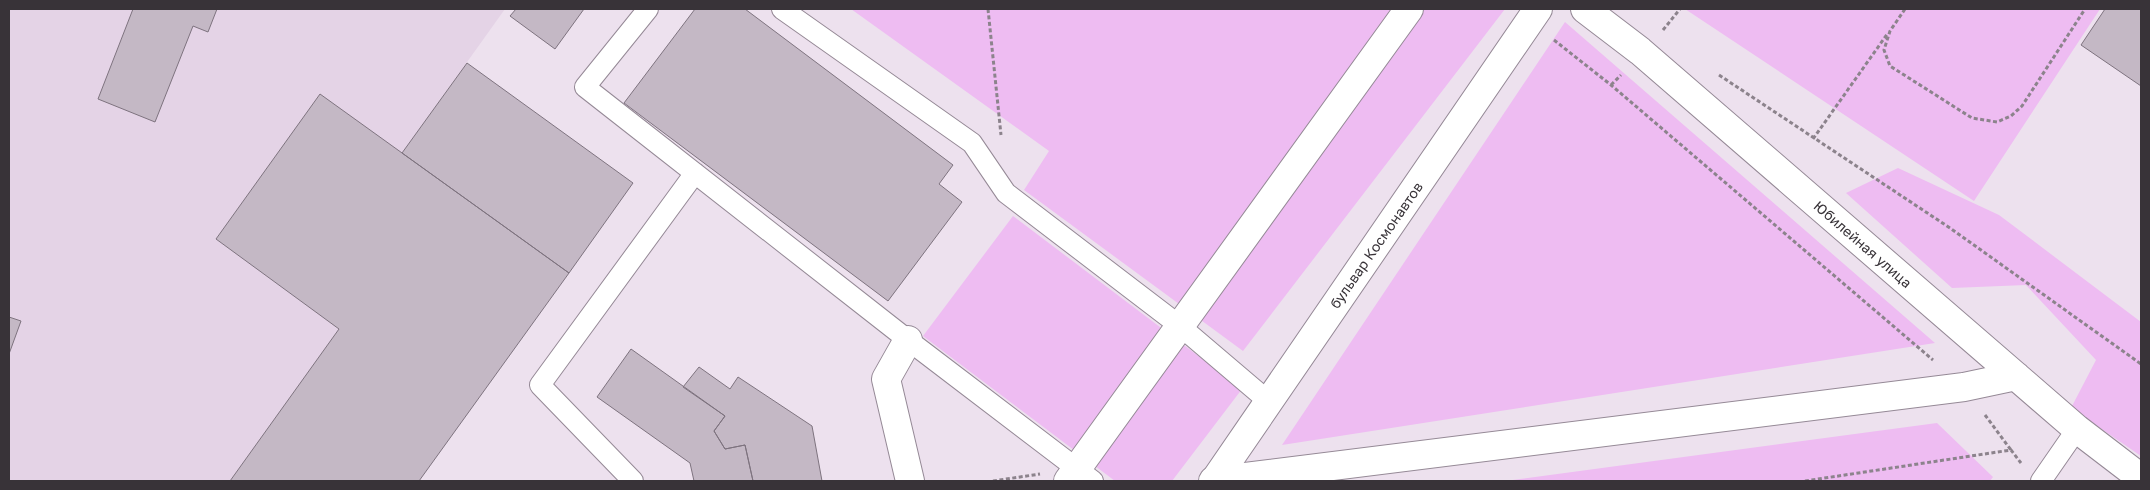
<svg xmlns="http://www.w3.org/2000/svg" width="2150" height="490" font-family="'Golos Text',sans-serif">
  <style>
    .built { fill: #e4d3e6 }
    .green { fill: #eebcf2 }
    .building { fill: #c4b8c5; stroke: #7e737f }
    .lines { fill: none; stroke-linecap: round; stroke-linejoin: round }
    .service-casing { stroke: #958996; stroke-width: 22 }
    .pedestrian-casing { stroke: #958996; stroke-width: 30 }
    .minor-casing { stroke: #958996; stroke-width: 30 }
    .tertiary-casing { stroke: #958996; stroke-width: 30 }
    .path { stroke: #8c838c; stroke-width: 3; stroke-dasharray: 4 2.5; stroke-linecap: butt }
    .service { stroke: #fff; stroke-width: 20 }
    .pedestrian { stroke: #fff; stroke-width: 28 }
    .minor { stroke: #fff; stroke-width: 28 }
    .tertiary { stroke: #fff; stroke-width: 28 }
    .labels { text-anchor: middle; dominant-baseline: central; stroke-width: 4.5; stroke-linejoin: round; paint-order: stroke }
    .street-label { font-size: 14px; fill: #383338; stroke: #fff }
  </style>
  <rect width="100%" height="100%" fill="#ede1ee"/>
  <path class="built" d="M9,9H505L402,153L320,94L216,239L339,329L230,481H9Z"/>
  <path class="green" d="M851,9H1505L1243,351L1024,190L1049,151Z
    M1685,9H2100L1974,201Z
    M1565,22L1935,343L1282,445Z
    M1898,168L1999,215L2141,322V456L2071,408L2096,360L2026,285L1952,288L1846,193Z
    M1013,216L1242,389L1172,481H1115L923,336Z
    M1937,423L1993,477L1990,481H1505Z"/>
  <path class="building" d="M133,9H217L208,32L193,26L155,122L98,99Z
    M516,9H584L555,49L510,16Z
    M695,9H745L953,165L939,184L962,202L888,301L624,103Z
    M2105,9H2141V86L2081,45Z
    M467,63L633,183L569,273L402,153Z
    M320,94L569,273L419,481H230L339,329L216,239Z
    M9,317L21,321L9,354Z
    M631,349L725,416L714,431L725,449L745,445L753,481H694L690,463L597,397Z
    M699,367L730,389L738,377L812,426L822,481H753L745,445L725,449L714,431L725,416L683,387Z"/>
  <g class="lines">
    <g class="service-casing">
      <path id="service" d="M648,9L585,87L908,340L1093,481
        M782,9L972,143L1006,193L1180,326L1268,401
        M633,481L540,385L695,173
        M2041,481L2077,429"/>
    </g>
    <g class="pedestrian-casing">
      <path id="pedestrian" d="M908,340L886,379L910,481
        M1068,481L1409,9"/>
    </g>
    <g class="minor-casing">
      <path id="minor" d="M1215,480L1538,9"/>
    </g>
    <g class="tertiary-casing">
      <path id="tertiary" d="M1585,9L1640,51L2077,429L2141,478
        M1213,481L1964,387L2016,376"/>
    </g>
    <path class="path" d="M988,9L1001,135
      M1905,9L1890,31L1884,50L1890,66L1972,118L1997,122L2011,116L2022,106L2085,9
      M1663,30L1680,9
      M1554,40L1611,85L1933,360
      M1719,75L1950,228L2141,364
      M1611,85L1621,75
      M1813,139L1888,33
      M1985,415L2011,450
      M993,481L1040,474
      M1805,481L2011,450L2021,463"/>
    <use href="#service" class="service"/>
    <use href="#pedestrian" class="pedestrian"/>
    <use href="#minor" class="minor"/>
    <use href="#tertiary" class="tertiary"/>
  </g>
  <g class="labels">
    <g class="street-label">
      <text transform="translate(1863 244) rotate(41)">Юбилейная улица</text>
      <text transform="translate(1376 245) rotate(-55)">бульвар Космонавтов</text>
    </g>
  </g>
  <rect width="2150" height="490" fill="none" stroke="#383338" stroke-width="20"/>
</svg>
